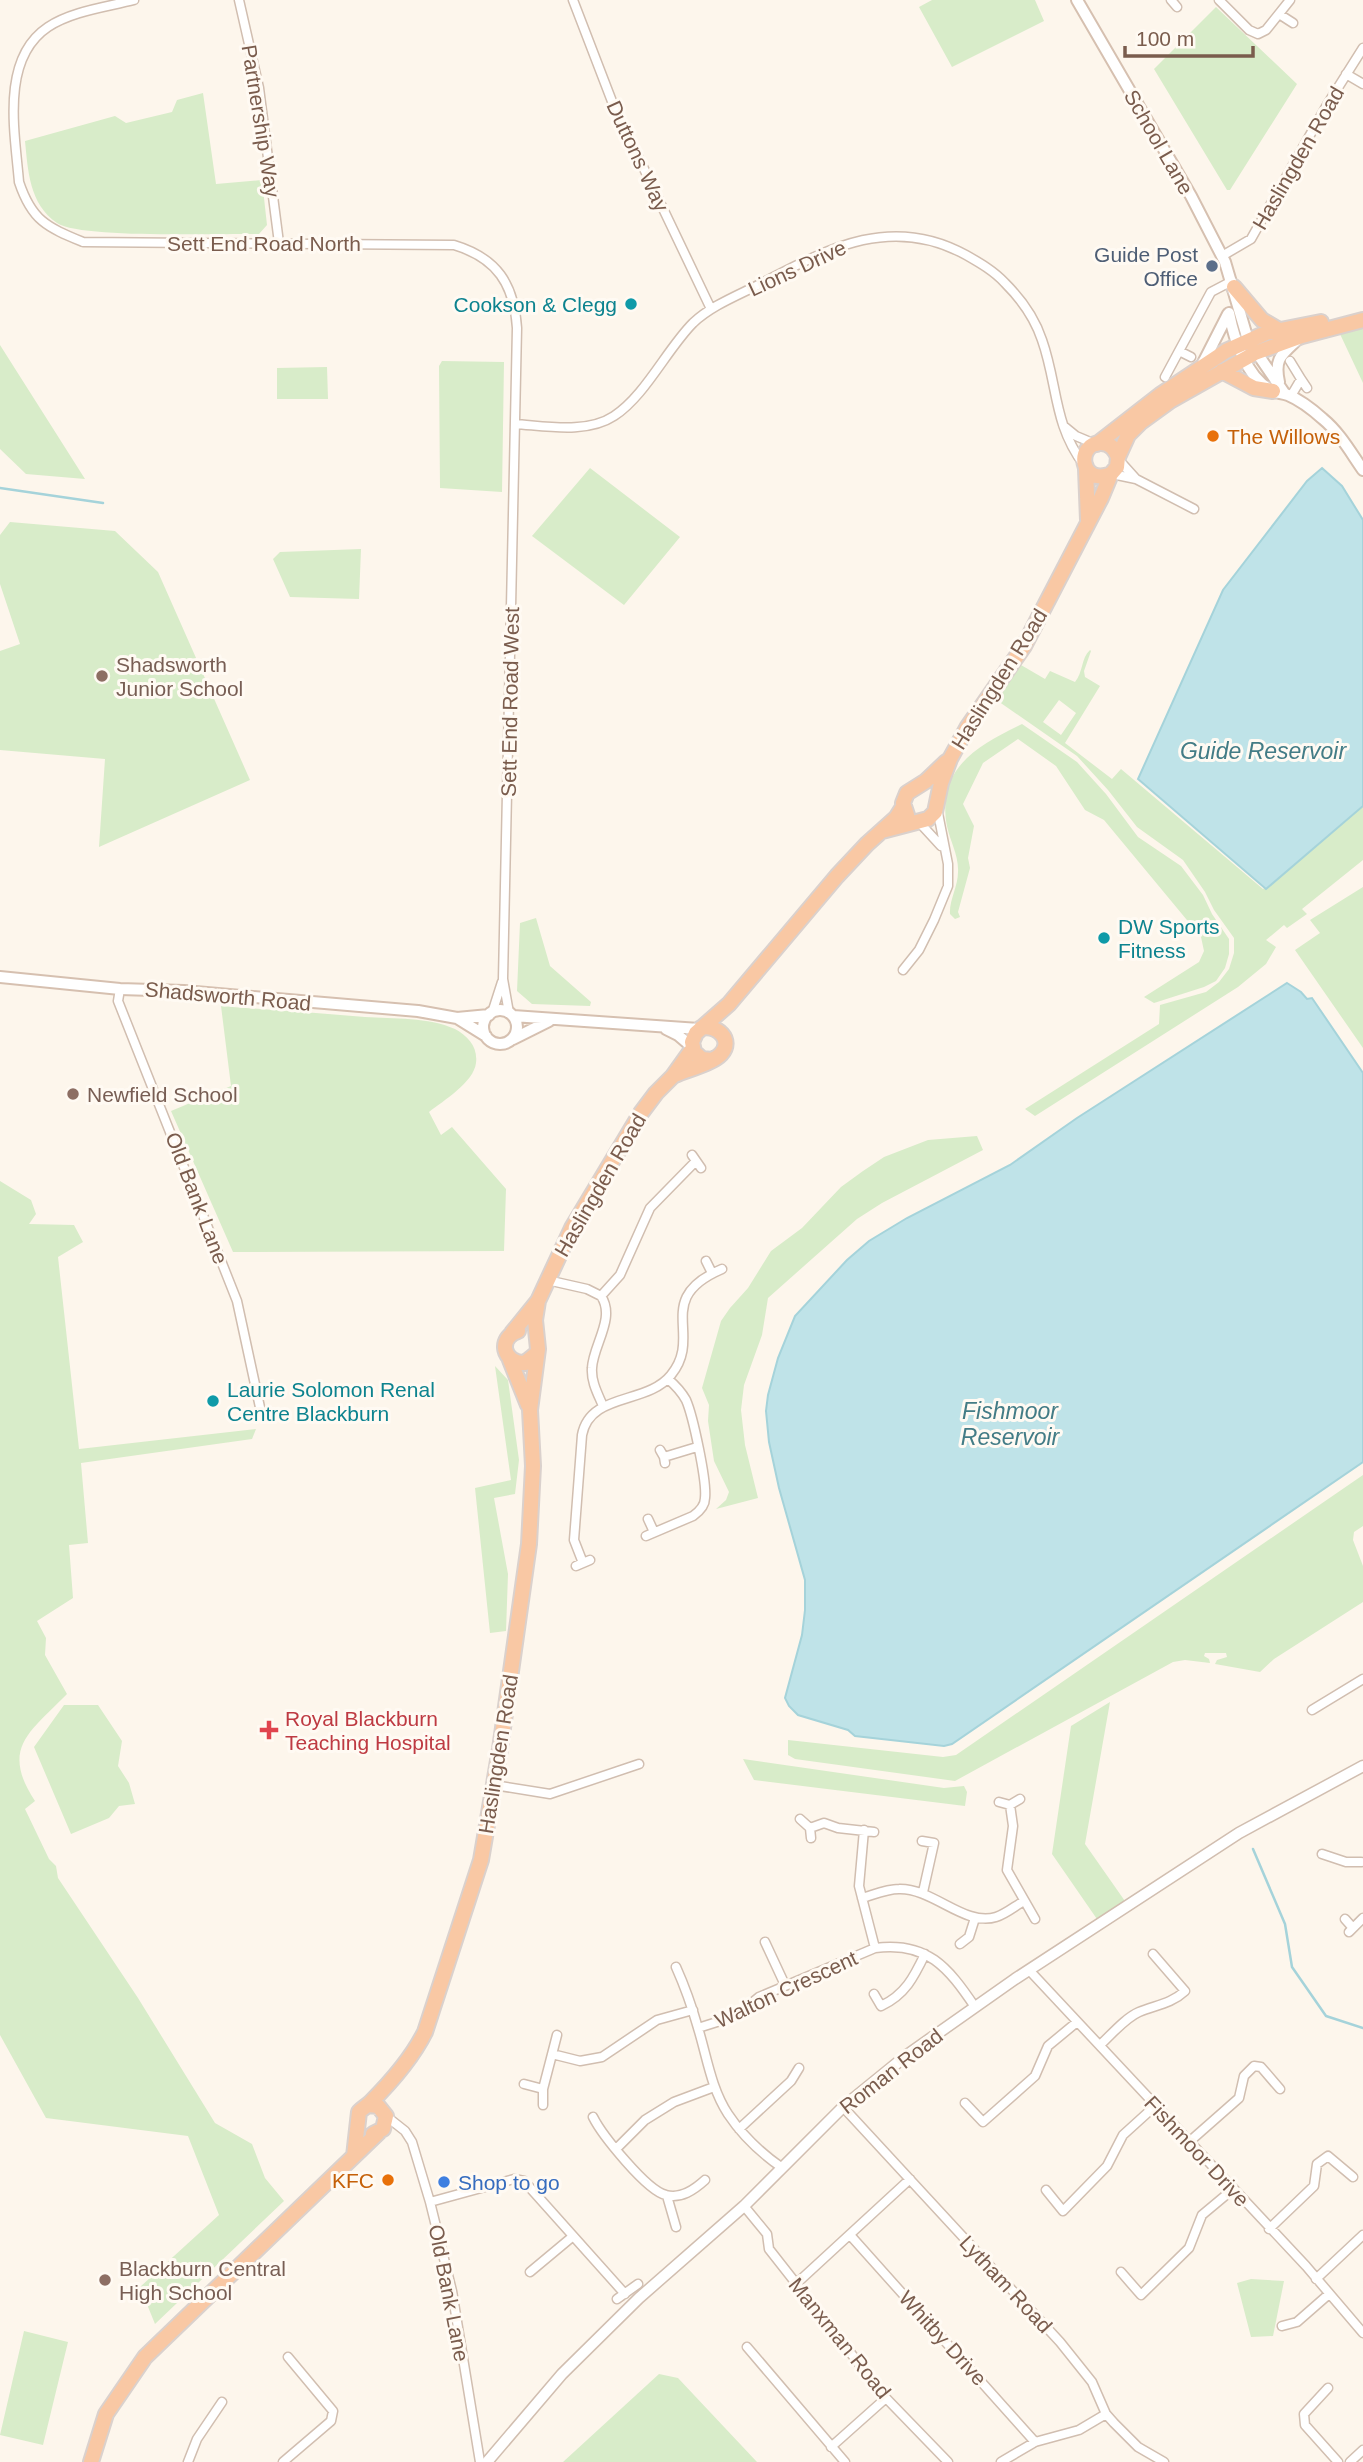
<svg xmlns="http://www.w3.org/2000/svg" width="1363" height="2462" font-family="Arial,sans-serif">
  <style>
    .green { fill: #d8ecc9; fill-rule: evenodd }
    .water { fill: #bfe3e8; stroke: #a5d3da; stroke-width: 2 }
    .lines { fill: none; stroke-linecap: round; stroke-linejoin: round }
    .stream { stroke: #a5d3da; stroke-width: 2.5 }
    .minor-casing { stroke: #d1beb0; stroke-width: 11 }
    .tertiary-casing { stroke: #d1beb0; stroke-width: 13 }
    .secondary-casing { stroke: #d6c0b0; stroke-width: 14 }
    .trunk-casing { stroke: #dad1cd; stroke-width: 18 }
    .minor { stroke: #fff; stroke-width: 8 }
    .tertiary { stroke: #fff; stroke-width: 10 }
    .secondary { stroke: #fff; stroke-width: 10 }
    .trunk { stroke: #f9c8a4; stroke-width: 14 }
    .service-dot { fill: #5c6f8a; stroke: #fffaf3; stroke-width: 2.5 }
    .culture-dot { fill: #0f9aa8; stroke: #fffaf3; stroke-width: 2.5 }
    .food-dot { fill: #e8710a; stroke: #fffaf3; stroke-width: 2.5 }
    .education-dot { fill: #8d6e63; stroke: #fffaf3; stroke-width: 2.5 }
    .health-dot { fill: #e0444e; stroke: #fffaf3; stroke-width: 2.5 }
    .shop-dot { fill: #3f7fe0; stroke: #fffaf3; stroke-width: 2.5 }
    .labels { text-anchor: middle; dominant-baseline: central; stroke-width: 6; stroke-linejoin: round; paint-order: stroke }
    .street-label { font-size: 21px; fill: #7a5c4d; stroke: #fffaf3 }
    .service-label { font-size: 21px; fill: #4e5e75; stroke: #fffaf3; text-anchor: end }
    .culture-label { font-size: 21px; fill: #0d838f; stroke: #fffaf3; text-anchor: start }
    .food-label { font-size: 21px; fill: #c56008; stroke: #fffaf3; text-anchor: start }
    .education-label { font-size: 21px; fill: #785e54; stroke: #fffaf3; text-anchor: start }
    .health-label { font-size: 21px; fill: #be3a42; stroke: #fffaf3; text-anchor: start }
    .shop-label { font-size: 21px; fill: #366cbe; stroke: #fffaf3; text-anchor: start }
    .water-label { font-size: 23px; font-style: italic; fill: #437c86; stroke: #fffaf3 }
  </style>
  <rect width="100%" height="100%" fill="#fdf6ec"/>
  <path class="green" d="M932,0H1035L1044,21L952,67L919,7Z
    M1216,7L1297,84L1230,190H1227L1154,69Z
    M203,93L216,184L262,180L267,225L259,234C221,233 81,239 57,223C29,204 28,170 25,141L115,116L126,123L172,112L177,100Z
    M1363,328V383L1340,334Z
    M0,345L85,479L26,474L0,449Z
    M442,361L504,362L502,492L440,488L439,366Z
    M327,367L328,399H277V368Z
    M590,468L680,537L624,605L532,536Z
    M10,522L115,531L158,572L250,780L99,847L105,759L0,750V651L20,644L0,584V535Z
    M361,549L359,599L290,597L273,559L280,552Z
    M1090,650L1091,651L1084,671L1085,677L1100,686L1065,743L1112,779L1121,769L1263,889L1363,806V860L1302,909L1307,914L1287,928L1284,925L1266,940L1276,947L1266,964L1238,987L1035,1116L1025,1109L1159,1024L1160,1005L1206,992L1219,982L1229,969L1234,953V938L1214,910L1205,892L1183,860L1137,827L1108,790L1077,756L995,699L1021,665L1045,679L1050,671L1075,682C1083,673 1081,658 1090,650ZM1059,700L1076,713L1061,735L1043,722Z
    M1022,724L1077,762L1106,794L1138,837L1181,866L1203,895L1212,914L1229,939V954L1225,968L1216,981L1204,987L1154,1003L1144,997L1199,962L1204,951L1201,937L1104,820L1085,810L1056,766L1018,739L983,763L963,804L974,826L968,858L970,868L958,912L960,917L955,919L950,914C949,900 958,887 958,872C959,856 950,841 947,826C936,768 978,745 1022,724Z
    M1363,887V1048L1295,950L1320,933L1310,920Z
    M536,918L550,966L591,1002L590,1006L532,1004L517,991L520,923Z
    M221,1006C269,1010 317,1013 365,1017C394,1019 428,1017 455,1029C468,1036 478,1047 476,1063C474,1082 443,1101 429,1112L441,1135L452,1127L506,1189L504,1251L233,1252L171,1111L231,1086Z
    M977,1136L983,1150L882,1203L857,1219L768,1298L762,1335L744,1385L741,1410L745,1445L758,1498L716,1509L726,1500L729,1492L714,1461L708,1421L709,1405L702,1388L721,1321L730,1308L748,1288L771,1251L802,1228L841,1187L863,1171L884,1157L928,1140Z
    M0,1181L31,1200L36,1214L29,1224L74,1225L83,1242L58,1257L79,1449L256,1429L252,1439L81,1463L88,1543L69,1545L73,1598L37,1621L46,1638L45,1655L67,1694C30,1732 0,1748 35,1801L25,1809L49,1859L56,1866L58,1878L138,1998L215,2123L252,2144L265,2178L284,2201L155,2324L140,2287L219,2215L188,2136L46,2118L0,2035Z
    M495,1366L508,1380L519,1460L515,1494L494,1498L508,1574L506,1631L490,1633L475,1488L511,1480Z
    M1363,1475V1526L1354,1532L1353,1540L1363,1566V1602L1274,1659L1260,1672L1215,1664L1217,1660L1227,1657L1226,1653H1205L1204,1656L1209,1659L1210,1663L1185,1660L1173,1662L955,1781L795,1759L788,1755V1740L943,1757L956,1755Z
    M1110,1702L1085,1844L1127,1904L1099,1922L1052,1854L1071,1726Z
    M64,1705H98L122,1741L118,1766L129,1783L135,1804L119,1806L109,1818L71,1834L34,1747Z
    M743,1759L944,1788L964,1786L967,1792L965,1806L754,1780Z
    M1251,2279L1284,2281L1273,2336L1251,2337L1237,2283Z
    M24,2331L68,2342L43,2445L0,2435Z
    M659,2374L678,2378L757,2462H563Z"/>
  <path class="water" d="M1322,468L1342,486L1363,520V806L1266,889L1138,779L1223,590L1307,481Z
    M1287,983L1301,992L1307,999L1312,998L1363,1073V1462L952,1744L944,1746L855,1736L848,1730L798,1715L789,1706L785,1698L802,1635L805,1610V1580L779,1488L769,1442L766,1411L768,1395L778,1358L795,1316L847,1260L869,1241L907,1218L1010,1165L1077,1118Z"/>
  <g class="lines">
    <path class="stream" d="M0,488L103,503
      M1253,1849L1285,1924L1292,1967L1326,2016L1363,2028"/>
    <g class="minor-casing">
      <path id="minor" d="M134,0C107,7 72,11 48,27C0,59 15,133 19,182C32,221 47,227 83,242L454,245C497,258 514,284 517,328L503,979L509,1013
        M239,0L259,88L279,243
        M573,0L613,104L711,309
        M1171,0L1177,7
        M1219,0L1249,30L1258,34L1266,30L1290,0
        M1279,14L1293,23
        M1346,74L1363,84
        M1222,256L1251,239L1327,105L1363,48
        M1179,351L1211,292L1232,281
        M1290,361L1301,379L1291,396
        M1165,377L1179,351L1191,357
        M1301,379L1307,388
        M515,424C546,426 587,434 614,416C645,396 667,349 693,323C712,305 739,295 762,283C829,248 892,214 966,255C980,263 994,271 1005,283C1021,299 1035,319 1042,340C1058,385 1053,424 1084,465
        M1065,427L1076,436L1095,444
        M1112,474L1136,479L1118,459
        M1136,479L1194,509
        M918,821L941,846
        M903,970L919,950L934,920L948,886V864L937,808
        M120,989L118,1001L237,1301L261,1412
        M492,1013L502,982
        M692,1155L701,1168
        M706,1261L712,1273
        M547,1280L587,1289L601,1296L620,1275L650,1208L696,1161
        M601,1296C616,1318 593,1345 592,1368C591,1382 598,1394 603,1406
        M660,1450L664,1457L665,1463
        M664,1457L697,1447
        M648,1519L654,1532
        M646,1536L693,1516C700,1511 705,1506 705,1498C707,1481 693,1416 686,1400C681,1391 675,1385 668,1379
        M583,1563L574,1540L582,1435C590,1392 647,1405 671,1375C704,1335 652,1299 722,1269
        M576,1566L590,1560
        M1312,1710L1363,1679
        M494,1785L550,1794L639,1764
        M999,1802L1010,1805L1020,1799
        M1010,1805L1013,1826L1007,1870L1035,1919
        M800,1819L810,1828L811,1838
        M810,1828L824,1823L838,1828L874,1832
        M864,1830L859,1886L875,1948
        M922,1841L934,1843L923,1892
        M1322,1854L1346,1862H1361
        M862,1898C873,1895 886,1889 899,1889C933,1888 965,1927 996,1917C1006,1914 1015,1906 1024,1901
        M1345,1919L1353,1928
        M1349,1932L1363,1918
        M765,1942L785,1985
        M960,1944L969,1937L975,1918
        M676,1967C685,1987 692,2007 698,2028C707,2057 711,2088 728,2114C742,2135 761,2153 781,2167
        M1029,1970L1306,2266L1363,2333
        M874,1994L881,2006C905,1995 914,1977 925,1954
        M698,2028L736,2016L759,1997L875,1948C927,1941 948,1967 975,2007
        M1100,2045C1111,2035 1125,2018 1139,2012C1156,2005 1171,2004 1185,1991L1153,1954
        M552,2054L580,2061L602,2057L657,2020L693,2010
        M524,2084L543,2089
        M965,2103L983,2122L1035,2076L1048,2046L1077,2022
        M543,2105V2089L557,2035
        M843,2107L1060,2342L1092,2382L1106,2414L1114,2423L1138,2447L1164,2462
        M386,2116L405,2131L412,2142L430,2202L452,2291L480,2462
        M593,2117C602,2135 647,2191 666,2195C681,2199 694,2190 705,2180
        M739,2129L791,2081L799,2068
        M1189,2142L1239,2098L1244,2076L1254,2066L1261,2067L1280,2089
        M616,2149L645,2120L674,2102L714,2087
        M1046,2190L1063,2211L1107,2166L1123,2135L1155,2106
        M667,2196L676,2227
        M430,2202L514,2179L524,2181L625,2294
        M744,2206L767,2234L769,2249L886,2398L948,2462
        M1269,2229L1314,2186L1317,2164L1328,2156L1353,2177
        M850,2235L1035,2442
        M530,2272L572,2237
        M1121,2272L1141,2295L1189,2248L1202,2215L1232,2190
        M1316,2279L1363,2235
        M797,2283L910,2179
        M617,2299L638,2284
        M1282,2326L1297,2322L1329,2294
        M747,2347L845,2462
        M1328,2388L1304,2414L1305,2425L1338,2462
        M831,2447L886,2398
        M188,2462L197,2439L222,2402
        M283,2462L331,2421L333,2411L288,2357
        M1001,2462L1035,2442L1079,2430L1106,2414
        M1350,2462L1363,2450"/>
    </g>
    <g class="tertiary-casing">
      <path id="tertiary" d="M487,2462L562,2374L639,2298L744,2206L843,2107L907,2055L1015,1979L1239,1833L1363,1766"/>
    </g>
    <g class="secondary-casing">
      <path id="secondary" d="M1077,0L1191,196L1225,262L1248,340L1285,394
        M1229,313C1234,339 1246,377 1272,391C1277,393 1283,393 1288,395C1300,400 1313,410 1323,419C1340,433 1351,453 1363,470
        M1202,365L1228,314
        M1279,382C1274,359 1281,355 1297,340
        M0,977L120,989L184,991L418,1011L457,1018L489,1015
        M483 1027a17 17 0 1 1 34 0a17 17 0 1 1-34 0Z
        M513,1016L699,1029
        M457,1018L486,1036
        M666,1029L678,1035L692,1047
        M513,1039L549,1021"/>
    </g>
    <g class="trunk-casing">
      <path id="trunk" d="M1234,287L1262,320L1279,330
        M1222,371L1254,388L1273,391
        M1097,444L1160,395L1226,351L1266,333L1321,322
        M1086,469L1088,520
        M1111,474C1080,487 1075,443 1101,443C1110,443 1115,449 1118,457
        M907,815L903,803L907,793L926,781L946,762
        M882,831L928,819L935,812L941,783L950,759L967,728L1024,646L1101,498L1111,474L1117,467L1118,457L1128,435L1141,422L1170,401L1255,353L1302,336L1363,320
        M712,1060L702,1059L694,1052L692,1042L696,1033L729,1004L837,876L867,844L896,818L903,807
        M675,1075C686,1070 713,1063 721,1054C734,1040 717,1024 701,1028
        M518,1331C497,1338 503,1364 525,1363L536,1354
        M512,1333L538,1301L572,1228L641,1113L656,1093L673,1076L693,1048
        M510,1360L528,1405
        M369,2105L378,2106L386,2116L383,2129L373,2134
        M354,2156L359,2112C363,2108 367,2106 371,2102C392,2081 412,2058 425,2032L481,1860L500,1749L529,1544L533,1466L530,1410L538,1349L535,1320L538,1301
        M91,2462L106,2414L145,2357L379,2132"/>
    </g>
    <use href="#minor" class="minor"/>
    <use href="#tertiary" class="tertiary"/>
    <use href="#secondary" class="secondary"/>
    <use href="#trunk" class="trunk"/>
  </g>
  <circle class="service-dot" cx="1212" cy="266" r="7"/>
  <g class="culture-dot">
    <circle cx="631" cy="304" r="7"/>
    <circle cx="1104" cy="938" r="7"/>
    <circle cx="213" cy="1401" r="7"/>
  </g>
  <g class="food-dot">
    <circle cx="1213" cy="436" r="7"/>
    <circle cx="388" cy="2180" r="7"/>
  </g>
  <g class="education-dot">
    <circle cx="102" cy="676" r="7"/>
    <circle cx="73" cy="1094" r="7"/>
    <circle cx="105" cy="2280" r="7"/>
  </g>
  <path class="health-dot" d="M265.5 1719.5h7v7h7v7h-7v7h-7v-7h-7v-7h7z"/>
  <circle class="shop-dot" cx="444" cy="2182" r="7"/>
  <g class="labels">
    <g class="street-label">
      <text transform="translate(261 121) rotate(81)">Partnership Way</text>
      <text transform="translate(1159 142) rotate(60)">School Lane</text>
      <text transform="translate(638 156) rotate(65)">Duttons Way</text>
      <text transform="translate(1298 158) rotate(-60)">Haslingden Road</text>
      <text x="264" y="243">Sett End Road North</text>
      <text transform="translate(797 268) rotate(-25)">Lions Drive</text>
      <text transform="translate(999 679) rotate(-58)">Haslingden Road</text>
      <text transform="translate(510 702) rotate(-89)">Sett End Road West</text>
      <text transform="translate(228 996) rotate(5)">Shadsworth Road</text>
      <text transform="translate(600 1185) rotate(-60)">Haslingden Road</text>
      <text transform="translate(197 1198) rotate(69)">Old Bank Lane</text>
      <text transform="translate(498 1754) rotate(-81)">Haslingden Road</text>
      <text transform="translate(786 1989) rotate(-25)">Walton Crescent</text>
      <text transform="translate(891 2071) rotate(-38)">Roman Road</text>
      <text transform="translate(1197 2151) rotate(47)">Fishmoor Drive</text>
      <text transform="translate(1006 2284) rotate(47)">Lytham Road</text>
      <text transform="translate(449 2293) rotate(79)">Old Bank Lane</text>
      <text transform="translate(840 2338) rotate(51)">Manxman Road</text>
      <text transform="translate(943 2338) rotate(48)">Whitby Drive</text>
    </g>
    <g class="service-label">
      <text x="1198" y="254">Guide Post<tspan x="1198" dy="24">Office</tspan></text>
    </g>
    <g class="culture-label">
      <text x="617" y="304" text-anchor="end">Cookson &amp; Clegg</text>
      <text x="1118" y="926">DW Sports<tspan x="1118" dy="24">Fitness</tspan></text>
      <text x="227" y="1389">Laurie Solomon Renal<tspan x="227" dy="24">Centre Blackburn</tspan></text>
    </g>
    <g class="food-label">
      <text x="1227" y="436">The Willows</text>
      <text x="374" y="2180" text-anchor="end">KFC</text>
    </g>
    <g class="education-label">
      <text x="116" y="664">Shadsworth<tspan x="116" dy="24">Junior School</tspan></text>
      <text x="87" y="1094">Newfield School</text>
      <text x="119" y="2268">Blackburn Central<tspan x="119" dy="24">High School</tspan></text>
    </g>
    <g class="health-label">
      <text x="285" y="1718">Royal Blackburn<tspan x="285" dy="24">Teaching Hospital</tspan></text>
    </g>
    <g class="shop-label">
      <text x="458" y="2182">Shop to go</text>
    </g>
    <g class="water-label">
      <text x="1263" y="751">Guide Reservoir</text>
      <text x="1010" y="1411">Fishmoor<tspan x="1010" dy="26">Reservoir</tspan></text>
    </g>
  </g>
  <path d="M1125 46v10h128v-10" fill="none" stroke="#7a5c4d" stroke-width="3.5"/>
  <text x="1136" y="46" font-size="21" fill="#7a5c4d" stroke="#fffaf3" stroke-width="5" paint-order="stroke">100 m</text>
</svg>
